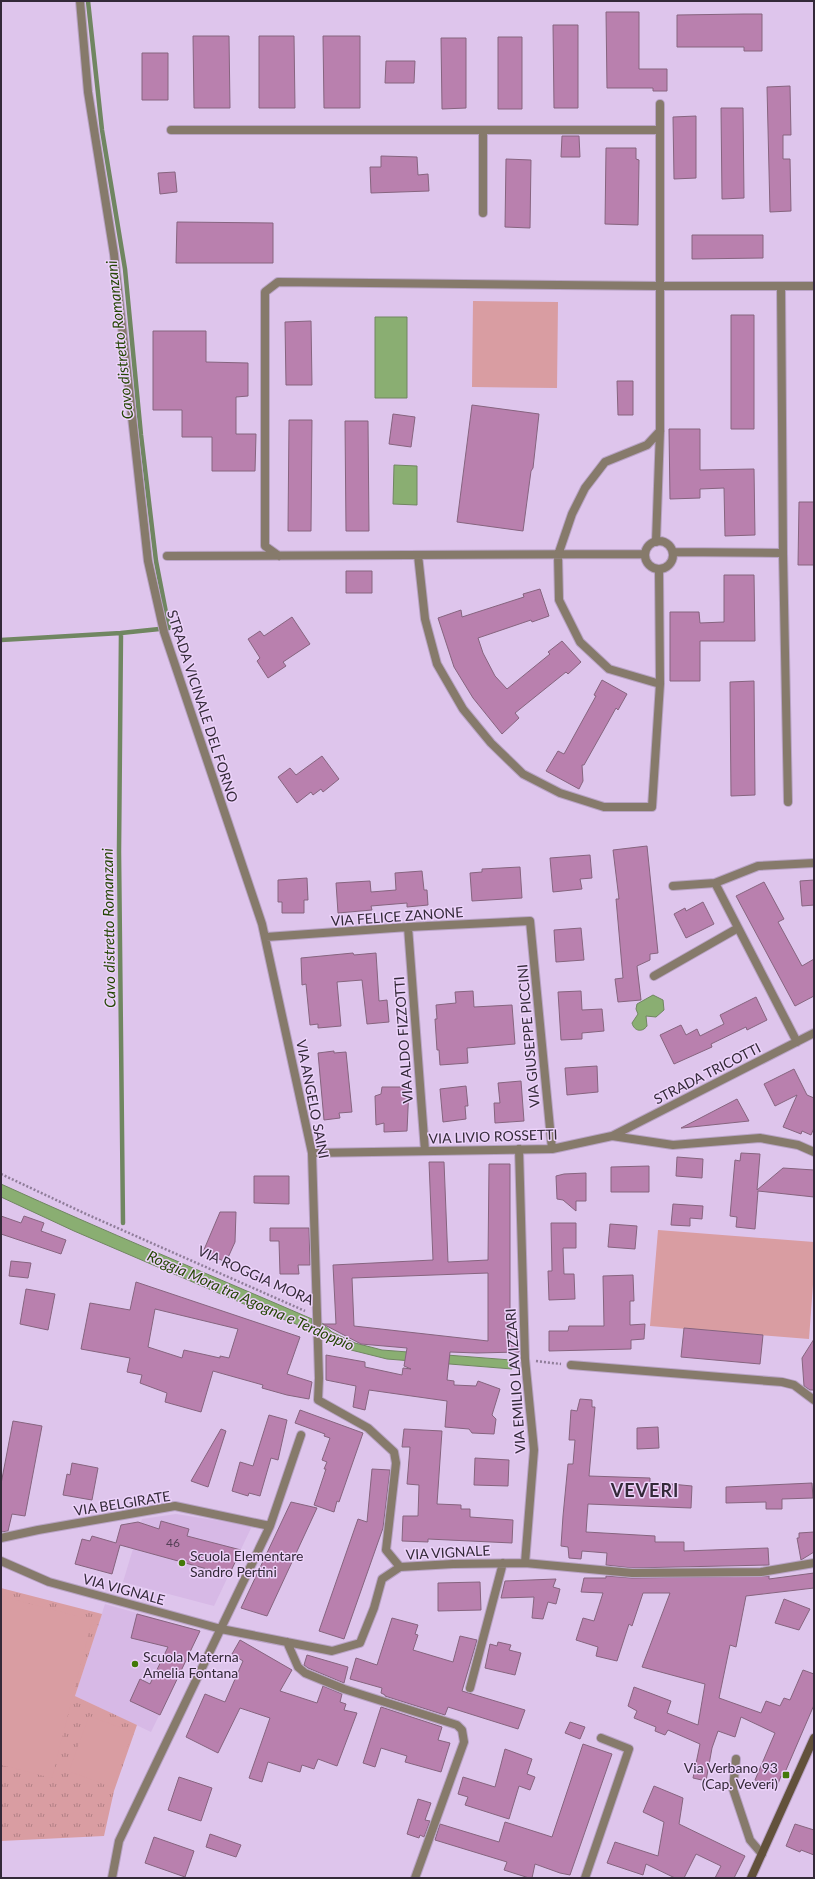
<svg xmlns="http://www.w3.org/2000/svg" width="815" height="1879" font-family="Lato,sans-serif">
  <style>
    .built { fill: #d7b9e6 }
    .park { fill: url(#park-tufts) }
    .garden { fill: #d99da2 }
    .water { fill: #8aae72; stroke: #708661 }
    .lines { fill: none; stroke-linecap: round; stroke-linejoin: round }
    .stream { stroke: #708661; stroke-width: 4.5 }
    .building { fill: #b980ae; stroke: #86647f; fill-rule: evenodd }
    .lane-casing { stroke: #b8a3c4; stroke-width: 10 }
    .street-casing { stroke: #b8a3c4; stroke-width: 10 }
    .secondary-casing { stroke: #b8a3c4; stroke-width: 10 }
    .path { stroke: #8f7d99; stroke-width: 2.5; stroke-dasharray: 2 2; stroke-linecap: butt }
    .lane { stroke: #867a6b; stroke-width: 8 }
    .street { stroke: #867a6b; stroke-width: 8 }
    .secondary { stroke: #62513b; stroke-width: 8 }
    .poi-dot { fill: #437909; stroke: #ecd2fa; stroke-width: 1.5 }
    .labels { text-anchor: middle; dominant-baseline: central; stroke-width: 3; stroke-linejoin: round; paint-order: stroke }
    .number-label { font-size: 12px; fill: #543f56 }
    .street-label { font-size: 14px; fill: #332938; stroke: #ecd2fa }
    .poi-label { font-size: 14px; fill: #332938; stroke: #ecd2fa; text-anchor: start }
    .water-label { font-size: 15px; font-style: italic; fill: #254604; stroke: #ecd2fa }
    .district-label { font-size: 18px; font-weight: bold; letter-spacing: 1px; fill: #332938; stroke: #ecd2fa }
  </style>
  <defs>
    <pattern id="park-tufts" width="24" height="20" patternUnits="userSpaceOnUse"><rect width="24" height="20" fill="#d99da2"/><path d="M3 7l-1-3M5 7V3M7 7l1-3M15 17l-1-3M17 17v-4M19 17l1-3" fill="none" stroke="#b18085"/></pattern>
  </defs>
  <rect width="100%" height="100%" fill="#dec5ec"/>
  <path class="built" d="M176,1514L252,1526L214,1606L123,1582L142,1519Z
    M105,1604L200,1631L151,1732L75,1696Z"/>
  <path class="park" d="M1,1588L102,1614L75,1696L137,1725L114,1791L104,1836L1,1841Z"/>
  <path class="garden" d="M473,301L558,302L557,388L472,387Z
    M658,1230L814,1242V1271L809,1339L650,1326Z
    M1,1596L92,1620L52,1778L1,1765Z
    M89,1716L133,1732L113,1788L69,1771Z"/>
  <path class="water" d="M375,317H407V398H375Z
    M394,465L417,466V505L393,504Z
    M653,995L663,1000L664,1010L656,1017L646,1016L647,1026C642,1033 634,1031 632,1023L638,1014L636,1009L637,1004Z
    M1,1184C104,1231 208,1274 312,1319V1330L251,1307L74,1231L1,1197Z
    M322,1323L332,1332L355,1343L382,1350L511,1360L512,1369L387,1359L347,1349L320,1335Z"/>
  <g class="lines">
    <path class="stream" d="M88,1L102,130L125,269L141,435L156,561L169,628L121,633
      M1,640L121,633L119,852L123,1223"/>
  </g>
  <path class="building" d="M606,12H639V69H667V91H653V88H607Z
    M744,14H762V51H744V47H677V15Z
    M553,25H578V108H554Z
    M193,36H229L230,108H194Z
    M259,36H294L295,108H259Z
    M323,36H360V108H324Z
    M498,37H522V109H498Z
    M441,38H466V108L442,109Z
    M142,53H168V100H142Z
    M386,61H415L414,83H385Z
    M790,86L791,135H783V159H790L791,211L770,212L767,87Z
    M721,108H743L744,198L722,199Z
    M696,116V178L674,179L673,117Z
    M562,136H579L580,157H561Z
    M606,148H636V159L639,160L638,225L605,224Z
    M381,156L417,157L418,175L428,174L429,191L371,193L370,167H381Z
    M506,159L531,160L530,228L505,227Z
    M175,172L177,192L160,194L158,173Z
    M177,222L273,223V263H176Z
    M692,235H763V258L692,259Z
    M731,315H754V429H731Z
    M311,321L312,385H286L285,322Z
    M153,331H206V362L248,363V396L236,397V434H256L255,471H212V437H182V410H153Z
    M617,381H633V415H618Z
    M472,405L539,414L533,468L531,471L523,531L457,522Z
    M393,414L415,417L411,447L389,444Z
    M289,420H312L311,531H288Z
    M345,421H368L369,531H346Z
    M669,429H700V470L754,469L755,535L725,536L724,488L700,489V498L670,499Z
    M799,502H814V565H798Z
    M346,571H372V593H346Z
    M724,575H754L755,641H700V681H670V612H699L700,623L724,622Z
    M540,589L549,616L532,622L531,620L478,638L483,653L495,676L507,689L550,654L548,652L562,641L581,662L568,674L566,672L515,713L519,718L502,734L473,698L454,667L438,618L461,610L462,617L524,597L523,594Z
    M292,617L310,644L283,662L286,666L268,678L257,661L260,658L248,639L260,631L264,636Z
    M602,680L627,694L618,710L616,708L584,765H582L583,781L579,789L546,771L558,751L564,754L596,696L594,695Z
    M754,681L755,795L731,796L730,682Z
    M322,756L339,779L323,792L321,789L313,795L311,792L297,803L278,777L290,768L296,775Z
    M647,846L658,953L650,954V960L637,966L641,1000L618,1002L615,979L623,978L616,899H619L613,850Z
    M590,855L592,878L580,879L582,889L553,892L550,858Z
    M520,867L522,898L472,901L470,873L482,872V869Z
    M422,871L424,890H427L428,905L407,907V903L371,906L372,910L338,913L336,883L370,881L371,892L396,890L395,873Z
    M307,878L308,900H304V913H282V902H278V880Z
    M814,880V905L802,906L800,881Z
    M764,882L784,919L778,922L802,966L814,959V996L795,1006L736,896Z
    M703,902L714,924L686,938L674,914L685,908L686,911Z
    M581,928L584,960L556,962L554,930Z
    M353,953L354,955L376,953L379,1001L387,1000L389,1022L367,1024L362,980L337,982L341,1026L318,1028V1024L310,1025L306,984L302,985L301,958Z
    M473,991L474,1007L512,1005L515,1044L467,1048L468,1063L440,1065L439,1050H437L435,1019H437L436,1005L456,1003L455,992Z
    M581,991L582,1010L602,1009L604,1031L582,1033V1039L561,1040L558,992Z
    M756,997L767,1020L747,1030L746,1027L711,1044L712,1047L674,1064L660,1035L681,1025L686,1035L697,1029L700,1036L724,1024L720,1015Z
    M334,1051V1053L346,1052L352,1112L339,1113L340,1118L324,1120L318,1053Z
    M597,1066L598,1092L567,1095L565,1068Z
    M794,1069L807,1095L814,1098V1128L811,1135L802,1131L801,1134L783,1127L797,1095L775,1106L764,1084Z
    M521,1081L524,1121L495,1123L494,1103H500L498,1083Z
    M466,1086L468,1106H465L466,1119L443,1122L440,1089Z
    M382,1087H409L407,1131L384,1132V1123L376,1125L375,1096L381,1094Z
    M737,1099L749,1121L682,1128H681Z
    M741,1153L760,1154L757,1190L783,1168L814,1170V1197L758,1191L755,1229L736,1227L737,1217L730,1216L735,1160L740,1161Z
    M677,1157L703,1159L702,1178L676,1176Z
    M429,1162H444L448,1262L488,1260L489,1164H510V1343L519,1344V1352L477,1353L450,1352L447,1380L454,1381V1385L476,1386L478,1381L500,1389L492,1415L496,1419L494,1434L472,1433L469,1429L445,1427L447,1401L369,1390L365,1410L353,1407L356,1386L326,1380V1355L365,1362V1367L402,1375L403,1368L411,1369L404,1366L407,1348L361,1344L323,1324H336L333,1265L433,1260ZM488,1273V1341L354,1326L352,1278Z
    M649,1166V1192H611V1167Z
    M586,1173V1201H576V1211L563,1200L557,1199L556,1176L564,1174Z
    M254,1176H289V1204L254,1203Z
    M673,1204L703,1206L702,1219L690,1218V1226L671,1225Z
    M220,1212H236L235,1242L226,1262L203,1252Z
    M1,1216L21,1223L24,1216L44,1223L41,1231L66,1240L61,1254L1,1234Z
    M551,1223H576V1248H563L564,1274H574L575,1299L549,1300L548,1271H552Z
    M610,1224L637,1226L635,1249L608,1247Z
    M270,1228H309L310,1265H298L299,1274H280L279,1241H270Z
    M11,1261L31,1263L28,1278L9,1276Z
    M633,1275L634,1301H630V1325L645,1324L644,1339L631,1340V1349L549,1351V1331H568L569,1326H604L603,1276Z
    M136,1282L300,1337L287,1374L312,1382L309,1399L287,1395L262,1388L263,1385L213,1371L201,1412L165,1402L167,1393L140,1383L142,1375L127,1372L130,1358L81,1349L90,1303L130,1310ZM155,1309L238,1329L229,1358L220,1356V1358L184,1350L182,1358L148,1347Z
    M26,1289L55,1294L48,1330L20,1324Z
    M684,1328L763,1335L760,1364L681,1357Z
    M814,1339V1390H810L804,1386L802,1358Z
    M580,1399L592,1400V1407H595L589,1476L650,1478V1482L692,1486L691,1508L588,1504L586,1532L655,1536V1542H684V1551L768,1548L769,1565L632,1568L606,1565L607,1553L582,1551L581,1559L569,1558L568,1547L561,1546L563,1516L568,1464H573L575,1440H569L571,1410L577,1411Z
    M300,1410L363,1433L339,1502L337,1501L334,1512L314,1505L326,1469H324L327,1462L322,1460L330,1438L324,1436L325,1434L295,1423Z
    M269,1415L287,1420L278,1460L271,1458L260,1496L249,1493L248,1496L232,1491L240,1462L253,1466Z
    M13,1421L42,1426L25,1516L12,1514L8,1531L1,1532V1484Z
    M658,1427L659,1448L637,1449V1428Z
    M221,1429L226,1431L208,1487L191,1481Z
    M404,1429L442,1431L437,1504L461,1505V1509H470V1517L513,1520L512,1543L428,1539V1542L402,1541L403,1516H418L419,1485L407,1484L410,1447H402Z
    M475,1458L509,1460L508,1486L474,1485Z
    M72,1463L98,1468L92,1500L63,1495L67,1474L70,1475Z
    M372,1469L390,1470L383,1528L344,1639L319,1631L358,1519L367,1522Z
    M812,1483L813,1498L782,1499V1509H766V1502L726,1503V1487Z
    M291,1502L317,1508L267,1616L241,1608Z
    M161,1521L189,1529L187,1536L241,1550L229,1575L120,1545L112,1574L75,1564L82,1539L90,1541L92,1536L116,1543L121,1525L138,1522L159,1529Z
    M814,1532V1552L801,1560L797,1538H799V1533Z
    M814,1573V1588L746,1596L736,1647L730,1645L719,1698L761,1713L766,1701L780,1706L784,1698L790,1700L803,1670L814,1674V1705L783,1777L781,1776L776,1789L755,1780L775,1733L741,1717L735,1737L718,1731L712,1748L706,1781L693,1778L700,1744L668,1730L665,1735L655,1731L656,1727L634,1718L637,1711L628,1706L634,1687L671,1701L667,1713L698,1725L705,1684L642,1667L670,1593H643L632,1626L629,1624L617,1661L596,1656L598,1647L576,1640L583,1618L594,1621L603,1593L581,1592L584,1578H606V1576L632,1578L769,1576V1579Z
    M556,1579L553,1587L560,1589L556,1604L548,1602L543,1619L532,1618L534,1597L501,1598L505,1581Z
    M480,1582L481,1610L438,1611V1583Z
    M784,1599L810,1609L799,1630L775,1623Z
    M137,1614L200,1631L160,1715L130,1701L140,1679L150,1684L168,1647L131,1638Z
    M392,1618L418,1625L415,1634L418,1635L413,1650L453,1662L460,1636L477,1640L462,1691L525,1710L518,1729L448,1707L445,1715L385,1696V1695L381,1693L382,1688L350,1679L356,1658L377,1665Z
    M240,1640L292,1670L280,1691L317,1703L323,1686L342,1694L340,1702L346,1704L344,1710L357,1713L337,1766L318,1759L314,1769L302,1765L300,1772L268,1762L262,1782L249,1778L270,1718L240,1708L218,1753L186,1737L205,1694L225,1702L243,1661L232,1654Z
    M498,1642L511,1645L509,1650L521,1653L515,1675L485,1668L490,1644L497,1646Z
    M307,1655L348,1667L344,1683L308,1668L304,1665Z
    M381,1707L442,1727L438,1740L450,1743L441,1772L405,1762L407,1756L381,1748L375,1767L363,1763Z
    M570,1722L585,1727L580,1739L565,1733Z
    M583,1744L612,1754L570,1875L560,1873L535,1864L532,1878H529L504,1870L507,1862L435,1840L440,1824L499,1842L505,1822L552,1837Z
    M505,1749L532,1759L527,1774L535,1777L530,1790L519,1786L509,1819L465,1805L468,1797L458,1794L463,1777L495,1787Z
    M179,1777L212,1788L201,1821L168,1810Z
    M654,1786L683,1798L679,1824L745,1856L734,1878H715L721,1866L696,1854L684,1878H675L646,1864L643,1875L607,1863L615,1842L658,1856L664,1822L643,1812Z
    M418,1799L431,1803L425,1820L430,1821L424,1837L420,1835L419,1838L407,1834Z
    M795,1824L814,1830V1855L801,1850L800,1852L786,1846Z
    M210,1834L241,1845L236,1857L206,1847Z
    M154,1837L194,1851L185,1877L145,1863Z"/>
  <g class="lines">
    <g class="lane-casing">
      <path id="lane" d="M171,130H659
        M483,130V213
        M781,286L783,553L788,802
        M660,431L647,445L605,462L585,488L572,514L558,555L559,600L580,642L609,669L660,684
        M645 555a14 14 0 1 1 28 0a14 14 0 1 1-28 0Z
        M656,542L660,431V104
        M673,552L783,553
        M418,555L425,619L437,664L463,709L491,743L523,774L560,793L604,807H652L660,684L659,569
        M167,556L645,554
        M279,556L265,546V292L278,282L659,286H814"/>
    </g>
    <g class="street-casing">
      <path id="street" d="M80,1L88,92L114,254L148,561L164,632L262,924L312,1153L319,1378L318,1400L368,1428L394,1452L396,1463L386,1550L400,1567
        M715,883L797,1042
        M673,886L715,883L758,866L814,863
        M408,927L425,1151
        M266,937L408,927L530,921L552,1149
        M654,976L738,928
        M612,1136L814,1033
        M519,1149L525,1359L534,1450L525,1563
        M312,1153L552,1149L612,1136L673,1145L760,1138L798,1145L814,1152
        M571,1365L782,1382L794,1385L814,1400
        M1,1538L38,1530L175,1506L270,1526
        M1,1561L49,1582L221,1629L332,1651L360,1643L374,1608L382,1579L400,1567L453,1564L525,1563L632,1573L761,1572L814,1563
        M287,1642L298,1667L305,1673L344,1689L457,1725L462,1730L464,1742L415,1878
        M470,1688L503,1563
        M736,1759L733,1789L750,1840L762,1854
        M112,1878L119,1841L270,1526L301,1435
        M585,1878L629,1749L601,1738"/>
    </g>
    <g class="secondary-casing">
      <path id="secondary" d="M751,1878L814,1738"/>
    </g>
    <path class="path" d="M1,1174L86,1214L305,1311
      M536,1361L561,1364"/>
    <use href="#lane" class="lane"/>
    <use href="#street" class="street"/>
    <use href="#secondary" class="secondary"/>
  </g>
  <g class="poi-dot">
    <circle cx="182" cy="1563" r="4"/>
    <circle cx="135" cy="1664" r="4"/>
    <rect x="782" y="1771" width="8" height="8" rx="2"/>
  </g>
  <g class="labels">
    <g class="number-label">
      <text x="173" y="1542">46</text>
    </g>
    <g class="street-label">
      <text transform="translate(203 706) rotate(72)">STRADA VICINALE DEL FORNO</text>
      <text transform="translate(397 916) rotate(-4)">VIA FELICE ZANONE</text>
      <text transform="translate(528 1036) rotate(-95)">VIA GIUSEPPE PICCINI</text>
      <text transform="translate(403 1040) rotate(-94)">VIA ALDO FIZZOTTI</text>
      <text transform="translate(707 1073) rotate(-27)">STRADA TRICOTTI</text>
      <text transform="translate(313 1099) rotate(79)">VIA ANGELO SAINI</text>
      <text transform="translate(493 1136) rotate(-2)">VIA LIVIO ROSSETTI</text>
      <text transform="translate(256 1275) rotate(24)">VIA ROGGIA MORA</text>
      <text transform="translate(515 1381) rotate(-94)">VIA EMILIO LAVIZZARI</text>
      <text transform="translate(122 1503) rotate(-9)">VIA BELGIRATE</text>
      <text transform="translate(448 1552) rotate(-3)">VIA VIGNALE</text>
      <text transform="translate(124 1589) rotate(15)">VIA VIGNALE</text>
    </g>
    <g class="poi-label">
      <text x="190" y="1555">Scuola Elementare<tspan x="190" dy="16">Sandro Pertini</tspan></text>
      <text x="143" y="1656">Scuola Materna<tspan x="143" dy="16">Amelia Fontana</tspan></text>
      <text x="778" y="1767" text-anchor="end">Via Verbano 93<tspan x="778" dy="16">(Cap. Veveri)</tspan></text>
    </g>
    <g class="water-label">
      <text transform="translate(119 340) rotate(-96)">Cavo distretto Romanzani</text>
      <text transform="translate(108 928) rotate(-91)">Cavo distretto Romanzani</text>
      <text transform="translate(251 1300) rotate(24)">Roggia Mora tra Agogna e Terdoppio</text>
    </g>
    <g class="district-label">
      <text x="645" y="1490">VEVERI</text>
    </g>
  </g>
  <rect width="815" height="1879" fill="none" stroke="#332938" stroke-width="4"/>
</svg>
